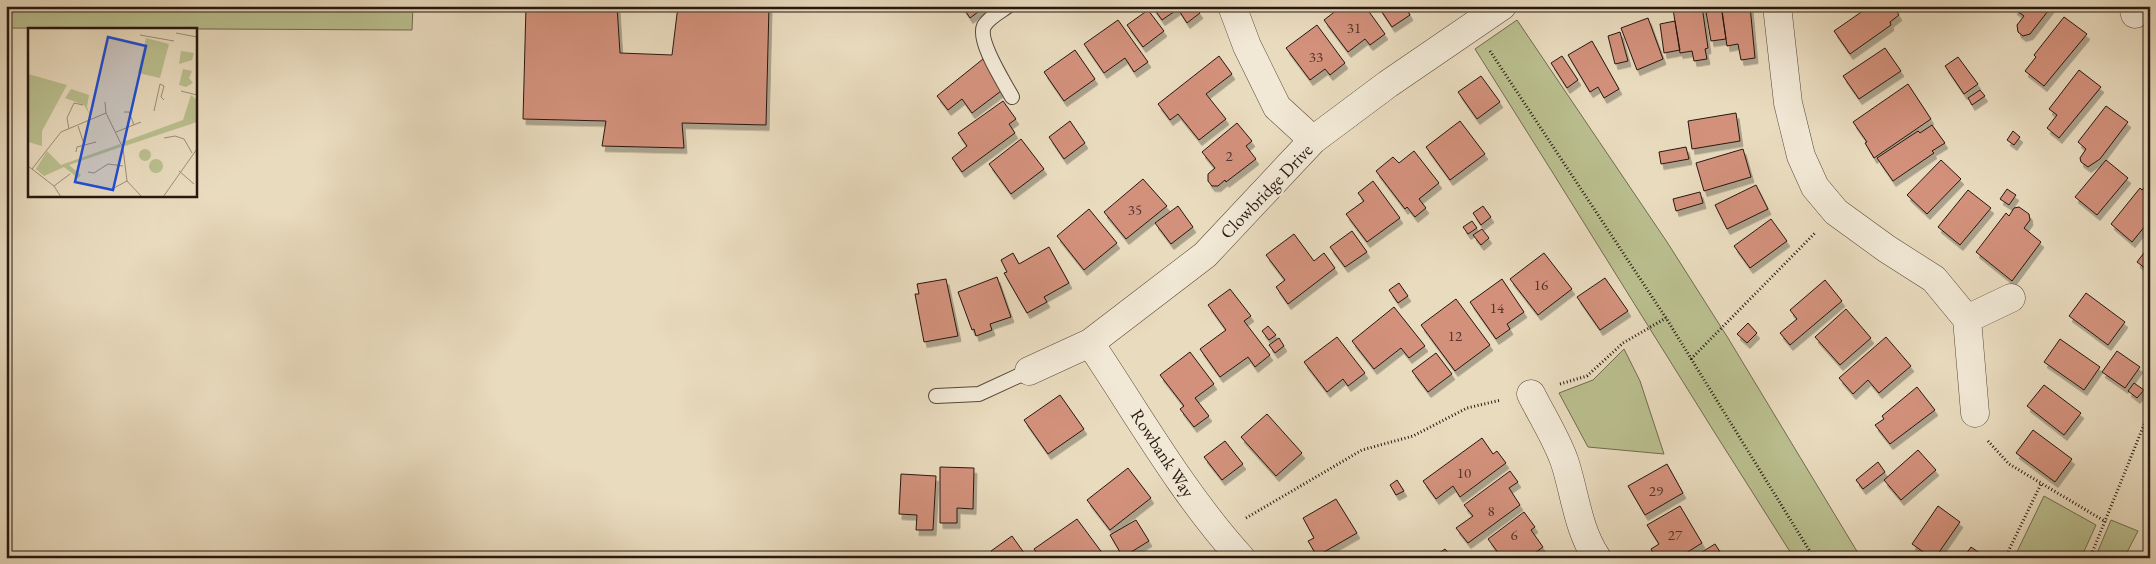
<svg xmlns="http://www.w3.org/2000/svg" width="2156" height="564" font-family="'EB Garamond',serif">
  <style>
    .green { fill: #babf8f; stroke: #706b50 }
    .building { fill: #d3917c; stroke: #271710; filter: url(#shadow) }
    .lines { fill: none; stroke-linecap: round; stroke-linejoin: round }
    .service-casing { stroke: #58483c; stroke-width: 16 }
    .minor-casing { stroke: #58483c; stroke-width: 29 }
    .path { stroke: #271710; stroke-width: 3; stroke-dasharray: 1 2.5; stroke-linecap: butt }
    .service { stroke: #f1e8d5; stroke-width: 14 }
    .minor { stroke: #f1e8d5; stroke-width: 28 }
    .labels { text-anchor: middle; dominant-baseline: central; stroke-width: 5; stroke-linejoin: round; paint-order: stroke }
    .number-label { font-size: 15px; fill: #52362b }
    .street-label { font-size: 18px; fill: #271710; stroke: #f1e8d5 }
    .inset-road { fill: none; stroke: #9b8d78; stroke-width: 1 }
    .view { fill: #1d4ed8; fill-opacity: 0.15; stroke: #1d4ed8; stroke-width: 2.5 }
    .inset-edge { fill: none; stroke: #271710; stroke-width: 2.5 }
  </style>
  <defs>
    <filter id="shadow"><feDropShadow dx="3" dy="5.5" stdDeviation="0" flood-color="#0004"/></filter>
  </defs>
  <rect width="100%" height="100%" fill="#e9dbbe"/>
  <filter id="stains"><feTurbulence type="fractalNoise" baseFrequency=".004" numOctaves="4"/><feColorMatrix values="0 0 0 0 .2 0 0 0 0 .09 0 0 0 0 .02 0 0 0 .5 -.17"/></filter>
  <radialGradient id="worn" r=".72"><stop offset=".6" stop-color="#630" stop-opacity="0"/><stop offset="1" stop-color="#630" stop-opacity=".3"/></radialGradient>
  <path class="green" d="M6,6H413L412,30L6,28Z
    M1517,20L1667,242L1728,338L1861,558H1794C1686,389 1582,218 1475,49Z
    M1624,349L1640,381L1664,454L1588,447L1559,393L1593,380Z
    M2044,496L2096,525L2081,558H2014Z
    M2111,520L2138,531L2124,558H2095Z"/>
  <path class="building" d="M526,6H617L620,53L672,55L678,6H769L766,125L682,123L684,148L602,146L606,121L523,119Z
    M962,6H986L970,18Z
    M1152,6H1195L1200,13L1187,23L1178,9L1162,20Z
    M1342,6H1365L1385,34L1370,45L1365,39L1348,52L1324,20Z
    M1378,6H1405L1410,15L1392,27Z
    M1690,6H1702L1708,48L1705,49L1707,59L1694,61L1692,51L1680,53L1673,9Z
    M1721,6H1750L1755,58L1741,60L1738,44L1727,46Z
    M1870,6H1893L1899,15L1890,22L1891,25L1850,54L1834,31Z
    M2016,6H2052L2030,34L2023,36L2018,32L2017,25L2024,16L2014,9Z
    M1148,10L1164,31L1143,47L1127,25Z
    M1722,10L1726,39L1711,41L1706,12Z
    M2064,17L2087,34L2044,86L2025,71L2036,57L2034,55Z
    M1648,18L1663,59L1637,70L1621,28Z
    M1118,20L1148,62L1134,72L1125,58L1104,73L1084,44Z
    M1675,21L1680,50L1664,53L1660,24Z
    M1317,25L1345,63L1330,75L1325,69L1310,80L1286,48Z
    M1620,32L1628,61L1615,64L1608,36Z
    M1592,41L1619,89L1604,98L1598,87L1590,92L1568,55Z
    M1885,48L1901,71L1859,99L1843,76Z
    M1075,50L1095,79L1064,101L1044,72Z
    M1219,56L1232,74L1206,94L1226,119L1199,140L1178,114L1170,120L1158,104Z
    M1562,56L1578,80L1567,88L1551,63Z
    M1958,57L1978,84L1964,94L1945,66Z
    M983,59L1005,88L972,113L962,99L948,110L937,96Z
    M2079,70L2101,87L2059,138L2047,128L2057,115L2049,109Z
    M1481,76L1500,102L1477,119L1458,92Z
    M1908,84L1931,119L1874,158L1865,143L1867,142L1853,122Z
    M1980,90L1985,96L1972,105L1968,98Z
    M1003,101L1016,119L1009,124L1015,133L962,172L952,158L967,146L958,133Z
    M2106,106L2128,122L2100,159L2088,167L2081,162L2080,158L2086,149L2078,142Z
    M1736,113L1740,141L1692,149L1688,121Z
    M1070,121L1085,143L1064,159L1049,137Z
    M1460,121L1485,154L1450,180L1426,147Z
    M1237,123L1252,141L1246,146L1256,159L1226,182L1225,180L1218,186H1212L1208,181V174L1215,168L1202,152Z
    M1932,125L1945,143L1932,151L1934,153L1893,181L1877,158L1918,131L1920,133Z
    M2013,131L2020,137L2014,145L2007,140Z
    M1021,139L1044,169L1011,194L989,164Z
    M1686,147L1689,159L1661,164L1659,152Z
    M1743,149L1751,177L1704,191L1696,163Z
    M1414,151L1439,183L1419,199L1426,208L1415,217L1407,207L1405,209L1376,171L1393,157L1399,163Z
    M1941,160L1961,179L1927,214L1907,195Z
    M2106,160L2128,178L2097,215L2075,197Z
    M1143,179L1167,206L1126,239L1104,212Z
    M1373,181L1400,218L1367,242L1346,214L1364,201L1358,193Z
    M2149,182L2150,220L2132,242L2111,224L2140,188L2142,190Z
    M1756,185L1768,209L1727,229L1715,205Z
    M2007,189L2016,195L2009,205L2000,199Z
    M1968,190L1991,208L1960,245L1938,227Z
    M1700,192L1703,203L1676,211L1673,199Z
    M1178,206L1193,227L1171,244L1155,223Z
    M1483,206L1491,217L1481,225L1473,213Z
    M2019,207L2029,214L2030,220L2024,228L2041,242L2012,281L1976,252L2006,213L2009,216L2014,208Z
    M1089,209L1117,243L1084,270L1057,236Z
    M1771,219L1787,241L1750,268L1734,246Z
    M1472,221L1477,228L1468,234L1463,227Z
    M1482,229L1489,238L1481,245L1473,235Z
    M1352,231L1367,252L1345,267L1330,247Z
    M1294,234L1314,261L1324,253L1335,268L1288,304L1276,287L1285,280L1266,255Z
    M2150,245V272L2137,262Z
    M1049,247L1069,283L1044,297L1047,302L1027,313L1004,273L1007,272L1001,260L1013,253L1019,264Z
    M1544,253L1572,289L1538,315L1510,279Z
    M997,277L1011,317L990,324L992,330L976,336L974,329L972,330L958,292Z
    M1605,278L1628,311L1600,330L1577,297Z
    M946,279L958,336L924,342L915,294H919L917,284Z
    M1502,279L1524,312L1507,324L1510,329L1496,339L1470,302Z
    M1825,280L1842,301L1790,345L1780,333L1797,319L1790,310Z
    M1399,283L1408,296L1398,303L1389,290Z
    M1230,289L1251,316L1244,321L1270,355L1255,367L1248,357L1220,377L1200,349L1226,330L1208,305Z
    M2086,293L2125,322L2108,345L2069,316Z
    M1456,299L1490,345L1455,371L1421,325Z
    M1394,307L1425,346L1409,358L1401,348L1374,369L1352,341Z
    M1846,309L1871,338L1840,365L1815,337Z
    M1748,323L1757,333L1747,343L1737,334Z
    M1268,326L1276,335L1269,340L1262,331Z
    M1337,337L1365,373L1348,386L1343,379L1327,392L1304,362Z
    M1886,337L1911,366L1879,393L1868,380L1853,394L1839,378Z
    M1279,338L1284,346L1275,353L1269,345Z
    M2060,339L2100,367L2084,390L2044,362Z
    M2117,351L2140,367L2125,388L2102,372Z
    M1190,352L1214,384L1195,398L1209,416L1194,427L1180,409L1184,406L1160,375Z
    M1436,353L1452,374L1428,392L1412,371Z
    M2134,383L2144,390L2137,398L2128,391Z
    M2044,385L2081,413L2064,435L2027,406Z
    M1917,387L1935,410L1890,444L1875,425L1884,419L1882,416Z
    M1060,395L1084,429L1048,454L1024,420Z
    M1267,414L1302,453L1276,476L1241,437Z
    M2033,430L2072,459L2055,482L2016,453Z
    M1482,438L1493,454L1497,451L1506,463L1460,497L1453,486L1436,499L1423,481Z
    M1225,441L1243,464L1222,480L1204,457Z
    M1918,450L1936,470L1901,500L1884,480Z
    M1878,462L1885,472L1863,489L1856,480Z
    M1667,464L1683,493L1645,515L1628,486Z
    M940,467L974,468L973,509L957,508V523H940Z
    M1128,468L1151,498L1110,530L1087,500Z
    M1510,471L1518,482L1509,488L1520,505L1468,543L1456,528L1473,516L1464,505Z
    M901,474L936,476L933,530H916L917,515L899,514Z
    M1397,480L1404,491L1396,495L1390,485Z
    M1336,499L1357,533L1317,556L1308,541L1314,538L1303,518Z
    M1680,506L1702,543L1678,558H1656L1651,549L1659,544L1647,525Z
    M1938,506L1960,522L1935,558H1932L1912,544Z
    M1524,512L1535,527L1531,530L1543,547L1528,558H1502L1488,539Z
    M1077,519L1103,554L1098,558H1040L1034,549Z
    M1136,520L1149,541L1123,557L1110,535Z
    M1012,536L1027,557L996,558L991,551Z
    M1715,544L1724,558H1692Z
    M1971,547L1987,558H1963Z
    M1445,549L1452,557L1451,558H1441L1438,554Z"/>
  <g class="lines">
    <g class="service-casing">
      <path id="service" d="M1008,6C1000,12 989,17 984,26C977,41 1004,82 1012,97
        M936,396L979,394L1029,371"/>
    </g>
    <g class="minor-casing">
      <path id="minor" d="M1232,6L1247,46L1277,107L1313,140
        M1777,6L1788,103L1801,156L1815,187L1836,212L1887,249L1934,279L1967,319L1975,413
        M2133,6L2135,14
        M1967,319L2011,298
        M1090,343C1139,416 1182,493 1241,558
        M1029,371L1090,343L1205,255L1313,140L1388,84L1502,6
        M1531,394C1542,416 1557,439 1565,463C1575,494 1578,530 1597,558"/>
    </g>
    <path class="path" d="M1490,51L1666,318L1814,558
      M1691,359L1815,233
      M1560,384L1587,376L1623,343L1666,318
      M1988,441L2009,464L2106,522
      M1246,518L1362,450L1413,436L1467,408L1501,400
      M2005,558L2041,484
      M2090,558L2150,410"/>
    <use href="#service" class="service"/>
    <use href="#minor" class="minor"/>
  </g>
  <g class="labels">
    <g class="number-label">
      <text x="1354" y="27">31</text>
      <text x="1316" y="56">33</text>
      <text x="1229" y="155">2</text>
      <text x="1135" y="209">35</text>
      <text x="1541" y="284">16</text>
      <text x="1497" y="307">14</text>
      <text x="1455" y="335">12</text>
      <text x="1464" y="472">10</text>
      <text x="1656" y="490">29</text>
      <text x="1491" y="510">8</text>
      <text x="1514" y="534">6</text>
      <text x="1675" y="534">27</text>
    </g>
    <g class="street-label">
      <text transform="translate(1266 191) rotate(-46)">Clowbridge Drive</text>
      <text transform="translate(1163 453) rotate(57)">Rowbank Way</text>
    </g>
  </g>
  <g transform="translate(28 28)">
    <rect width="169" height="169" fill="#e9dbbe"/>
    <path d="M118,10L141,16L132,50L110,45ZM153,23L166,25L164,32L151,36ZM155,41L164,43L161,50L165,55L158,59L151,57ZM0,46L39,57L14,103V118L0,114ZM43,61L61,67L59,79L62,87L56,77L37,70ZM163,67L169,72V94L97,118L95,114L155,92ZM92,116L93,119L41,137L53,147L50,150L36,139L16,148L8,141L19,123L33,137ZM111 127a6 6 0 1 1 12 0a6 6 0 1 1-12 0ZM121 138a7 7 0 1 1 14 0a7 7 0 1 1-14 0Z" fill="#babf8f"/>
    <path class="inset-road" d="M148,5L169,9M112,7L146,13M153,63L169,67M77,74L78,85L95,120L99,153L114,169M126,83L132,56L136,58L133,69L136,72M96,84H101L106,97M50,98L56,116M41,101L39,90L46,75L55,77M88,104L113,94M136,110L147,108L156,111L164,125M48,124L49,119L68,114M0,138L26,158L33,169M4,141L33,104L78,85M151,143L166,156M60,144L66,145L80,136L95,138M26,158L42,146M84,161L99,153M135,169L169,121"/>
    <path class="view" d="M80,9L118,18L85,162L47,154Z"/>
    <rect width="169" height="169" class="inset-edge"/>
  </g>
  <rect width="2156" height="564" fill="none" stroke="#e9dbbe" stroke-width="25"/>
  <rect x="8" y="8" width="2141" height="549" fill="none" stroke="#271710" stroke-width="2.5"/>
  <rect x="12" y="12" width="2131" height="539" fill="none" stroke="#271710"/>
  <rect width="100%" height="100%" filter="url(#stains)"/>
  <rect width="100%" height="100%" fill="url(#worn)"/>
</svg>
